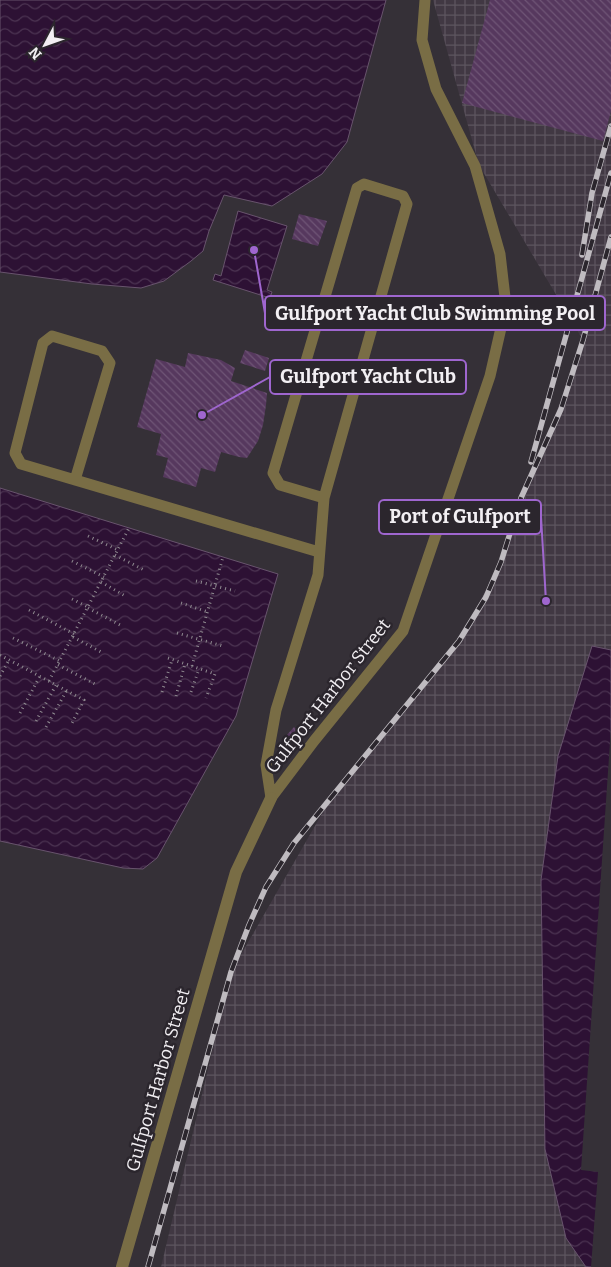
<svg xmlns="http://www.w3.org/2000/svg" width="611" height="1267" font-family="Bitter,serif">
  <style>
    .industrial { fill: url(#industrial-grid) }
    .water { fill: url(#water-waves); stroke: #68546d }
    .pier { fill: #353037 }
    .building { fill: url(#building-back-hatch) }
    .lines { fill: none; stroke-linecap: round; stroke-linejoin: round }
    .path { stroke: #918d92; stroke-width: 3; stroke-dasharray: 1 4; stroke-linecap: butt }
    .service { stroke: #796d45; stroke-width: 11 }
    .minor { stroke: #796d45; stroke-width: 12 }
    .rail-casing { stroke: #bfbbc0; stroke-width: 5.5 }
    .rail { stroke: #2b262d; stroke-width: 4; stroke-dasharray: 11; stroke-linecap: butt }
    .labels { text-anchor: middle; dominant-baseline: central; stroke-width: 5; stroke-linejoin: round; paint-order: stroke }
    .street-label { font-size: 18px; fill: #f2eff3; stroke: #2b262d }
    .leader { fill: none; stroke: #9f66cf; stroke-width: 2 }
    .callout-dot { fill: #9f66cf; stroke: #2b262d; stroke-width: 2 }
    .callout { fill: #2b262d; stroke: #9f66cf; stroke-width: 2 }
    .callout-label { font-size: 19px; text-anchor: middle; font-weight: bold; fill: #f2eff3 }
  </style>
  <defs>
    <pattern id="industrial-grid" width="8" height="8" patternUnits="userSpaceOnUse" patternTransform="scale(1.25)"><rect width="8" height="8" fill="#413843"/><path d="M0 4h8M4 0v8" fill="none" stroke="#5d555f"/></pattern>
    <pattern id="water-waves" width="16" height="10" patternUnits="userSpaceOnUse" patternTransform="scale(1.25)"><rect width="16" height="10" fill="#2d1134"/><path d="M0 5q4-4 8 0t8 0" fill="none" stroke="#4c3452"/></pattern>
    <pattern id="building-back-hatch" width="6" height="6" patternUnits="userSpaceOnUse" patternTransform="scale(1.25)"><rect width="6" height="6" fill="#56385e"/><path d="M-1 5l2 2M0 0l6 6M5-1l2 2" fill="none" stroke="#6f5576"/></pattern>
  </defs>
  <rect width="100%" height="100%" fill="#353037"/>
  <path class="industrial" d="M433,0H611V660L558,756L541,880L545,1149L566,1238L586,1267H161L231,972L331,798L459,640L501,562L583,340L479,165Z"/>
  <path class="water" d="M0,0H386L347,142L322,174L272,206L224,195L209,231L203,251L191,261L164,281L141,288L92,284L0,272Z
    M238,211L287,226L267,290L272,292L270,298L213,280L215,274L221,276Z
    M0,488L278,574L236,716L157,858L143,869L123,868L0,841Z
    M592,646L611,650V1267H586L566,1238L545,1149L541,880L558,756Z"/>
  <path class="pier" d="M611,727V1267H591L598,1172L581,1170Z"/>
  <path class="building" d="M490,0H611V111L603,141L462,103Z
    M299,214L327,221L318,246L292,239Z
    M245,350L269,358L265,371L240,363Z
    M188,353L221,360L235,368L231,381L267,393L266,405L263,425L258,441L247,458L239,457L221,452L215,472L201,468L196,487L163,477L168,458L156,455L161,434L137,427L156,359L185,367Z
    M294,727L301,733L293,741L286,736Z"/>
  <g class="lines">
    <path class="path" d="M88,536L118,550
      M115,555L146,571
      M72,561L104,577
      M196,581L235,591
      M101,582L127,597
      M72,599L88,607
      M181,603L208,612
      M88,608L120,625
      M29,610L74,634
      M177,633L223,646
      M73,637L103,653
      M13,638L60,661
      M0,655L84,700L71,725
      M168,658L215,674L206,698
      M58,665L95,684
      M192,666L223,557
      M0,676L9,660
      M49,681L129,528
      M162,692L172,660
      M191,692L199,669
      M176,696L185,664
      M20,713L40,676
      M36,721L56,685
      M46,727L67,690"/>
    <path class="service" d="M75,480L110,363L102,351L52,336L43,343L15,453L21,464L319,552
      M271,798L266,765L276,710L318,575L324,498L407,204L403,196L364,184L357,188L273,473L280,485L324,498
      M271,798L314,741L403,631L490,376L506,306L500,254L475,166L436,89L422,40L425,0"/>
    <path class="minor" d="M122,1267L236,872L271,798"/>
    <g class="rail-casing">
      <path id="rail" d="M582,255L592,193L611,126
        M531,462L611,173
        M148,1267L231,972L249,925L266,887L294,843L459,641L486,597L501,562L521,498L561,409L583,340L611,237"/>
    </g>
    <use href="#rail" class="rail"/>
  </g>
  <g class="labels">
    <g class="street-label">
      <text transform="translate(328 696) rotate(-52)">Gulfport Harbor Street</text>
      <text transform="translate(158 1080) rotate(-74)">Gulfport Harbor Street</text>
    </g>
  </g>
  <path class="leader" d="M254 250L265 313M202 415L270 377M546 601L541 517"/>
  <g class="callout-dot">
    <circle cx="254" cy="250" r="5"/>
    <circle cx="202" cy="415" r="5"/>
    <circle cx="546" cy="601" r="5"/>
  </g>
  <g class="callout">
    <rect x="265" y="296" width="340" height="34" rx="5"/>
    <rect x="270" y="360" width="196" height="34" rx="5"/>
    <rect x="379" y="500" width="162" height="34" rx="5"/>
  </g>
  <g class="callout-label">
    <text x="435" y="320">Gulfport Yacht Club Swimming Pool</text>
    <text x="368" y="383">Gulfport Yacht Club</text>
    <text x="460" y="523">Port of Gulfport</text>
  </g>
  <g transform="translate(45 45) rotate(229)" stroke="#2b262d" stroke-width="4" paint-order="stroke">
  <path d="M0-4L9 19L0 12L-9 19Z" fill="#f2eff3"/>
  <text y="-8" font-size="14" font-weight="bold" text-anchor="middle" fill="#f2eff3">N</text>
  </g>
</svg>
